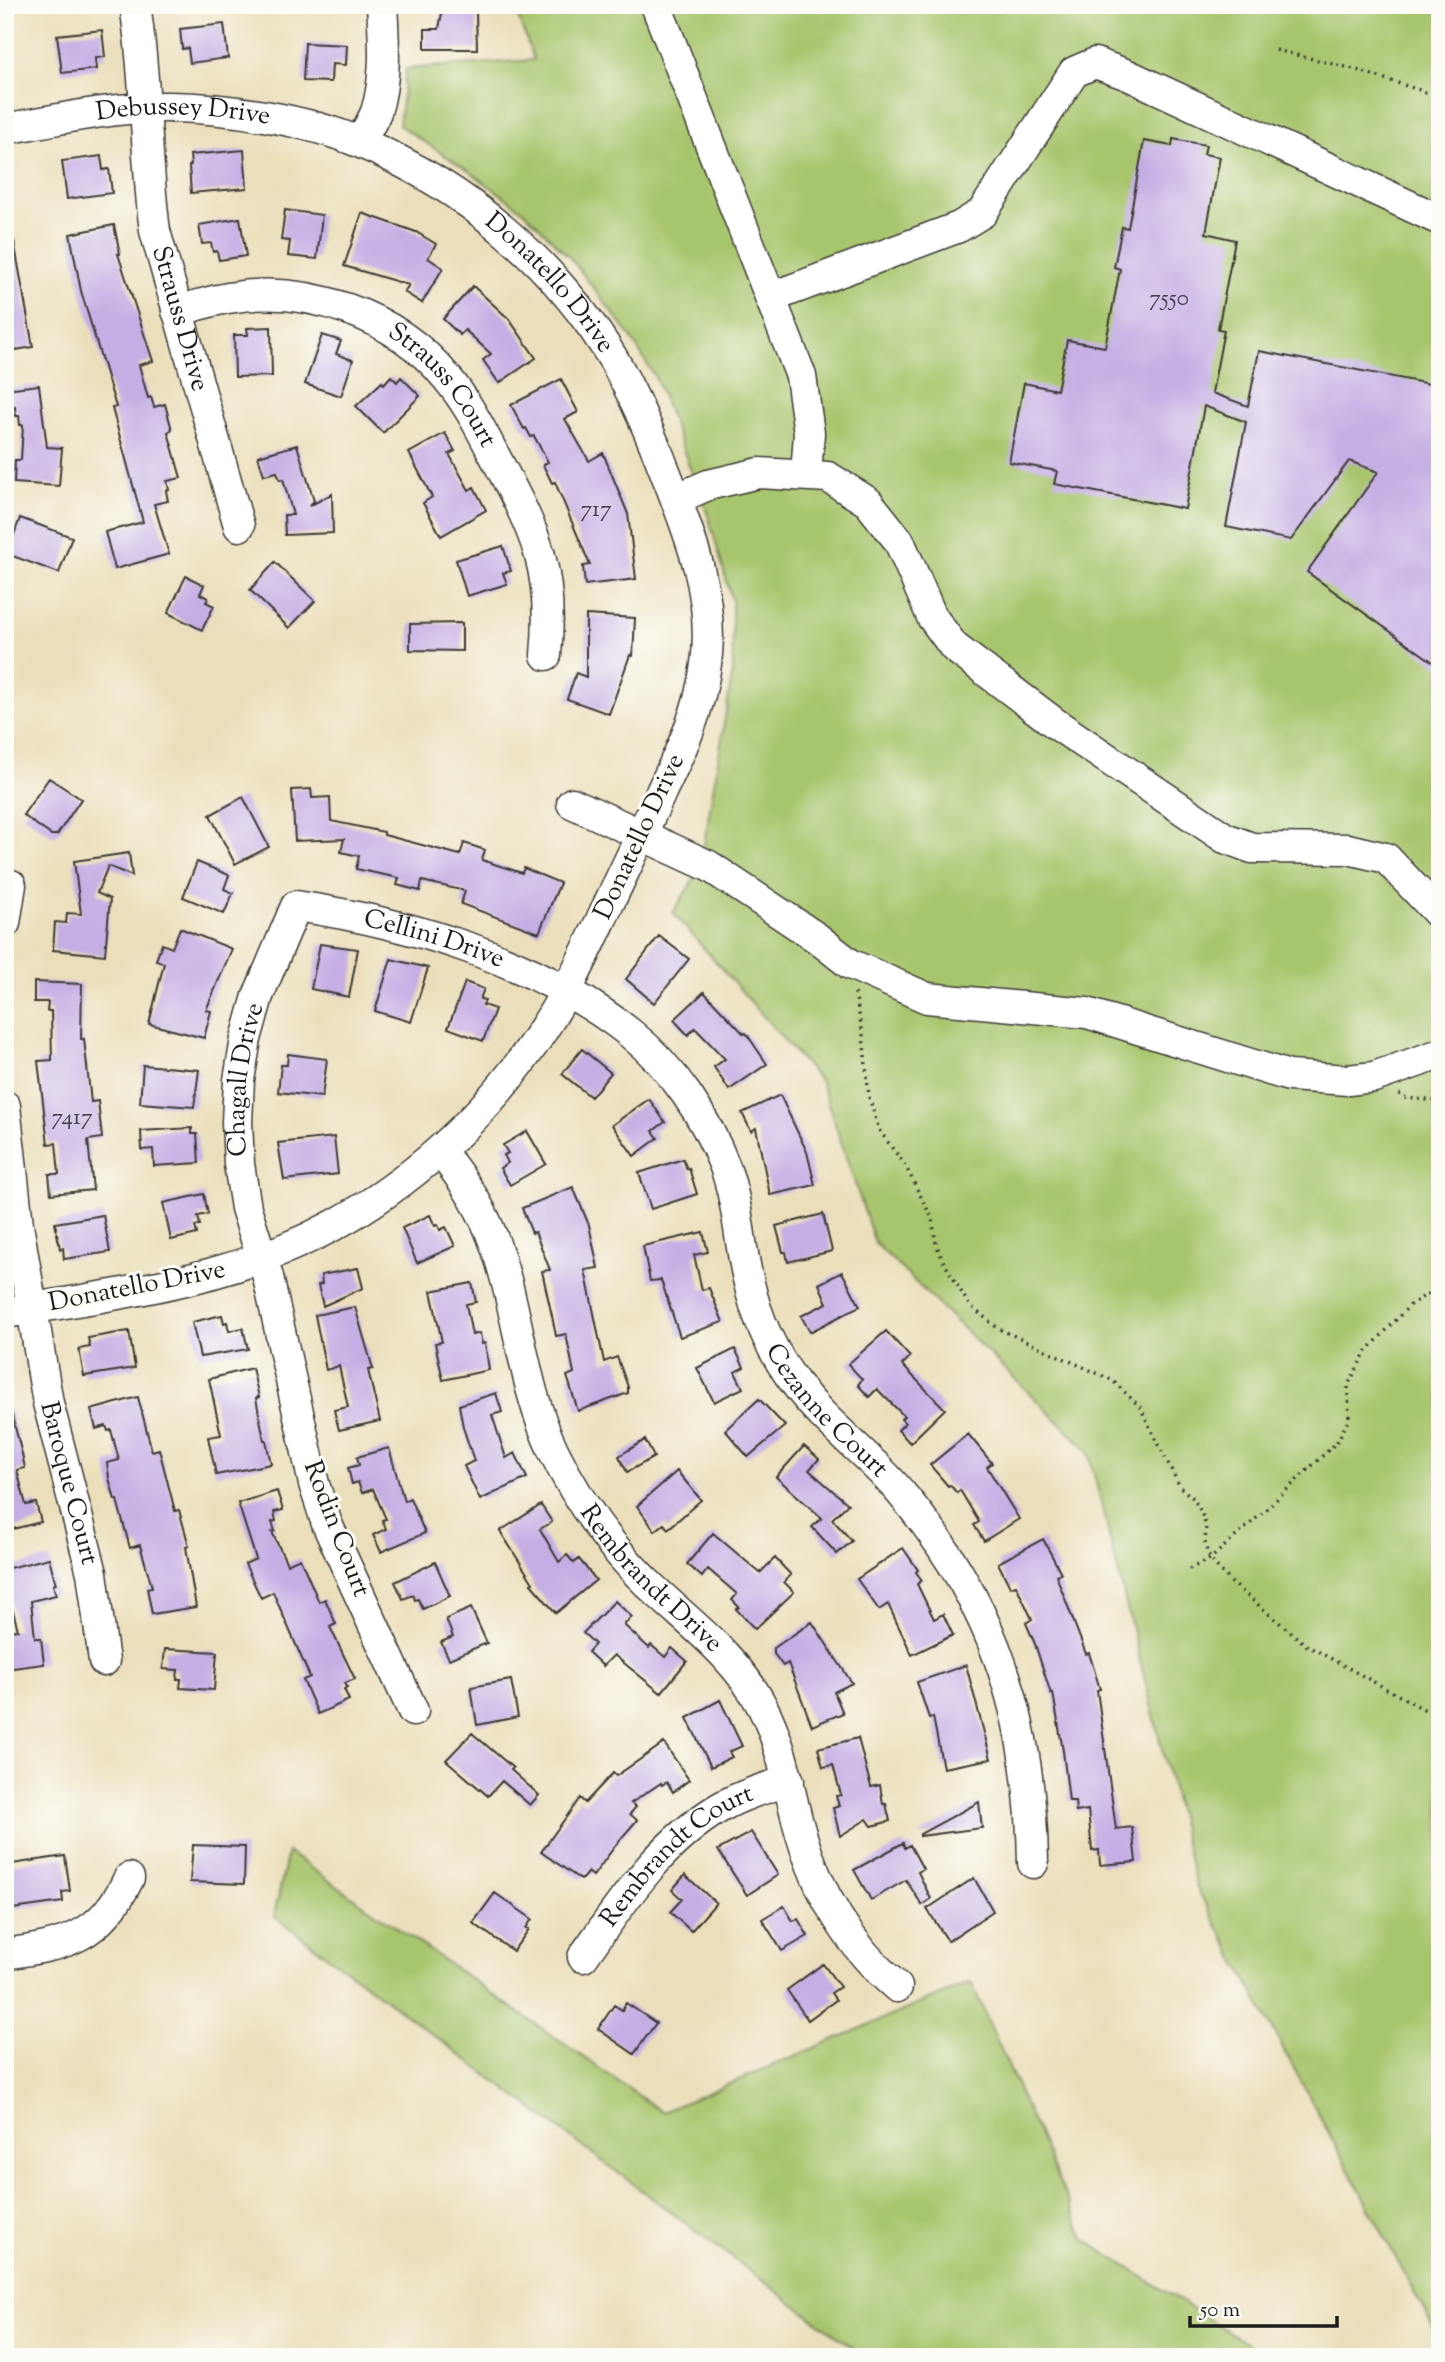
<svg xmlns="http://www.w3.org/2000/svg" width="1445" height="2362" font-family="'Sorts Mill Goudy',serif">
  <style>
    .green { fill: #a7c56c; stroke: #627044; stroke-width: 2 }
    .building { fill: #c4aee4 }
    .lines { fill: none; stroke-linecap: round; stroke-linejoin: round }
    .minor-casing { stroke: #3b3934; stroke-width: 33 }
    .path { stroke: #3b3934; stroke-width: 3.5; stroke-dasharray: 2 5; stroke-linecap: butt }
    .minor { stroke: #fff; stroke-width: 30 }
    .labels { text-anchor: middle; dominant-baseline: central; stroke-width: 6; stroke-linejoin: round; paint-order: stroke }
    .number-label { font-size: 23px; fill: #46404e }
    .street-label { font-size: 26px; fill: #1c1c1c; stroke: #fdfcf7 }
  </style>
  <rect width="100%" height="100%" fill="#fdfcf7"/>
  <filter id="ink" filterUnits="userSpaceOnUse"><feTurbulence type="fractalNoise" baseFrequency=".0143" numOctaves="2"/><feDisplacementMap in="SourceGraphic" scale="14" xChannelSelector="R" yChannelSelector="G"/><feConvolveMatrix kernelMatrix="1 2 1 2 8 2 1 2 1" color-interpolation-filters="sRGB"/></filter>
  <filter id="wash" filterUnits="userSpaceOnUse"><feTurbulence type="fractalNoise" baseFrequency=".00686" numOctaves="4" result="noise"/><feDisplacementMap in="SourceGraphic" scale="28" xChannelSelector="R" yChannelSelector="G"/><feGaussianBlur stdDeviation="1.57" result="paint"/><feColorMatrix in="noise" values="0 0 0 0 0 0 0 0 0 0 0 0 0 0 0 0 0 1.4 0 .05"/><feComposite in="paint" operator="in"/></filter>
  <g filter="url(#wash)">
    <rect width="100%" height="100%" fill="#ebdfbb"/>
    <path class="green" d="M514,5H1440V2340L1196,1886L1088,1450L875,1243L821,1082L673,913L700,869L733,670L732,600L708,515L656,379L629,334L571,259L525,212L473,174L399,125L406,69L534,60Z
      M288,1852L662,2112L971,1982L1085,2240L1268,2357H865L274,1916Z"/>
    <g id="blocks">
      <path class="building" d="M442,12H476L477,49H425V29H439Z
        M224,24L228,58L190,63L188,48L182,49L180,29Z
        M102,30L105,57L95,58L96,69L62,73L57,35Z
        M305,43L347,45L346,65L332,64L331,82L303,81Z
        M1173,139L1206,145L1204,154L1220,157L1206,233L1235,240L1218,329L1224,330L1212,393L1248,406L1259,351L1440,386V667L1307,572L1378,472L1349,461L1291,540L1226,527L1246,422L1204,406L1185,509L1054,484L1057,471L1009,462L1024,383L1057,390L1067,340L1105,347L1120,269L1114,267L1122,227L1128,228L1144,141L1172,146Z
        M244,150L247,188L191,193L189,166L191,165L190,155Z
        M101,156L103,170L109,169L112,193L67,199L62,161Z
        M285,210L322,215L317,259L288,256L290,241L281,240Z
        M362,213L416,232L436,244L428,258L443,268L422,303L404,292L409,285L344,266Z
        M240,218L246,256L219,260L217,251L213,252L211,243L202,244L199,225Z
        M114,225L120,254H118L153,361L139,365L148,398L151,397L154,407L165,404L172,430L168,432L181,478L167,481L169,490L166,491L168,501L154,504L169,554L115,569L105,532L143,522L112,408L116,407L81,291L70,234Z
        M14,241L33,347L5,352V242Z
        M473,286L509,319L536,358L499,383L483,360L491,354L465,330L460,335L443,319Z
        M271,327L272,376L235,377L234,335H248L247,328Z
        M322,335L341,341L336,354L353,360L341,396L305,384Z
        M391,376L397,382L401,377L420,396L383,433L356,406L382,382L384,384Z
        M561,379L578,412L565,419L589,461L603,453L628,514L636,579L585,585L583,566L590,565L555,482L552,483L543,465L548,462L534,436L531,437L526,428L524,429L511,405Z
        M39,385L47,447L62,448L59,486L14,483L15,460H21L23,425H20L19,416H16L15,407L5,408V389Z
        M445,433L455,451L449,454L469,490L474,487L486,510L441,536L423,503L432,497L409,453Z
        M297,445L314,501L309,506L332,494L333,533L285,535L284,515H293L283,479L280,480L277,472L264,475L258,456Z
        M20,518L72,537L59,573L7,554Z
        M503,546L511,571L503,573L507,584L467,596L456,560Z
        M275,562L315,601L289,628L250,590Z
        M186,576L204,585L200,594L208,598L206,602L214,606L202,630L168,613Z
        M586,615L635,618L633,656L630,655L609,714L567,699L576,673L586,677Z
        M462,623V651L410,650V624Z
        M49,778L81,799L57,835H51L23,815Z
        M311,789L312,798L330,797L331,821L384,832V835L460,855L464,843L485,850L482,860L522,873L524,868L560,883L539,933L461,904L465,891L422,881L420,891L397,885L399,878L356,869L359,856L341,852L344,839L295,841L292,790Z
        M243,797L269,847L235,864L210,815Z
        M129,853L132,876L108,866L97,893L110,899L105,955L53,950L55,922L66,923L67,913L81,914L74,861Z
        M197,862L229,875L224,889L233,893L224,914L183,897Z
        M180,928L232,949L206,1010L211,1011L204,1038L149,1024L164,963L156,960L162,944L172,948Z
        M659,936L689,959L654,1003L626,979Z
        M320,944L358,949L349,997L311,989Z
        M391,959L428,968L411,1022L375,1011Z
        M34,982L82,984L81,1039H84L91,1102L98,1101L102,1138L88,1140L93,1190L51,1194L49,1174H59L56,1143L48,1144L38,1061L52,1060L51,1011H47L48,1002H34Z
        M465,982L484,989L480,999L485,1000L483,1005L495,1009L483,1041L448,1028Z
        M704,992L744,1034L746,1033L767,1064L729,1090L714,1067L725,1059L695,1028L688,1035L674,1020Z
        M582,1049L611,1073L591,1097L562,1074Z
        M288,1054L327,1059L322,1097L278,1092L281,1065H287Z
        M143,1065L199,1070L194,1107L140,1103Z
        M780,1095L807,1152L815,1185L770,1195L756,1128L751,1131L742,1113Z
        M649,1099L665,1122L653,1131L658,1138L634,1156L612,1125Z
        M192,1128V1134H197L199,1163L154,1166L153,1149L142,1150L141,1131Z
        M527,1131L546,1164L510,1185L500,1168L508,1163L504,1155L508,1153L503,1145Z
        M334,1137L338,1174L284,1180L278,1143Z
        M683,1159L687,1169L689,1168L697,1194L651,1209L639,1173Z
        M573,1187L589,1225L598,1268L585,1270L604,1362L617,1357L628,1387V1393L578,1411L567,1376L574,1373L566,1334L556,1336L552,1316L542,1271L550,1270L535,1232L532,1233L522,1208Z
        M204,1194L208,1214L198,1216L200,1225L195,1226L197,1234L171,1240L163,1203Z
        M823,1214L832,1251L788,1262L786,1252H783L776,1226Z
        M103,1215L110,1252L64,1259L63,1248L60,1249L55,1223Z
        M430,1215L435,1226L438,1225L440,1230L446,1227L455,1246L417,1263L402,1228Z
        M703,1232L708,1252L694,1255L702,1290L709,1288L723,1322L680,1337L661,1280L650,1281L643,1246Z
        M358,1268L363,1288L323,1306L318,1285L322,1284L321,1275Z
        M842,1272L860,1306L810,1332L801,1316L827,1303L819,1284Z
        M472,1283L476,1302L466,1304L472,1335L480,1333L482,1344L485,1343L489,1370L443,1380L435,1343L442,1342L431,1291Z
        M355,1307L373,1369L368,1370L380,1421L339,1430L334,1410L348,1407L339,1366L326,1370L315,1315Z
        M222,1315L224,1323L227,1322L229,1331L243,1328L248,1349L200,1357L192,1322Z
        M129,1331L135,1368L84,1376L79,1349L90,1347L88,1338Z
        M886,1331L910,1357L902,1365L945,1409L910,1443L898,1430L905,1423L901,1419L904,1416L877,1389L869,1397L858,1385L862,1379L848,1364Z
        M735,1349L744,1367L735,1372L743,1388L714,1402L697,1368Z
        M252,1368L259,1397L256,1398L264,1440H266L271,1464L216,1475L208,1437L221,1435L209,1379Z
        M496,1393L502,1412L492,1415L506,1458L515,1453L527,1478L480,1500L464,1466L474,1461L463,1427L459,1405Z
        M138,1397L152,1451L159,1449L175,1511L179,1510L189,1546L186,1547L196,1607L152,1614L147,1588L152,1587L140,1545L130,1548L117,1500H115L109,1478L107,1463L119,1460L111,1430L108,1431L106,1426L96,1429L91,1410Z
        M759,1399L785,1426L748,1457L725,1430Z
        M5,1411H11L22,1454L25,1468L17,1470L26,1505L36,1503L41,1522L5,1531Z
        M968,1434L992,1463L987,1467L1019,1519L984,1541L974,1525L979,1522L960,1490L957,1493L950,1485L948,1486L930,1465Z
        M645,1440L654,1457L627,1472L619,1456Z
        M804,1446L819,1459L809,1470L848,1504L832,1519L852,1541L837,1554L812,1527L822,1518L776,1477Z
        M389,1448L404,1501L410,1498L425,1533L381,1552L373,1535L386,1529L382,1520L386,1519L373,1489L362,1493L358,1482L352,1484L348,1468L359,1465L357,1457Z
        M677,1471L701,1500L668,1529L664,1524L655,1531L637,1506Z
        M277,1491L283,1510L274,1512L276,1521L272,1522L275,1531L272,1532L287,1564L300,1558L319,1602L325,1599L336,1624L330,1627L355,1679L345,1683L347,1687L344,1689L349,1700L318,1714L303,1680L310,1677L273,1592L261,1598L245,1564L256,1559L238,1503Z
        M541,1505L552,1522L540,1529L559,1562L567,1555L574,1563L579,1559L596,1580L556,1613L531,1584L533,1583L500,1531Z
        M713,1533L760,1573L775,1558L791,1575L784,1582L794,1592L755,1629L736,1609L739,1607L732,1600L737,1594L708,1569L702,1577L687,1564Z
        M1043,1539L1061,1573L1056,1575L1086,1654L1089,1653L1100,1689L1097,1690L1116,1829L1132,1827L1136,1862L1100,1865L1099,1850L1092,1851L1088,1810L1076,1812L1075,1801H1069L1063,1751L1053,1693L1051,1694L1035,1644L1026,1623L1032,1619L1016,1585L1010,1587L998,1563Z
        M903,1548L918,1570L916,1572L922,1580L917,1584L934,1619L943,1614L953,1635L912,1655L888,1604L879,1610L857,1579Z
        M49,1558L56,1584L53,1585L56,1595L31,1601L35,1638H41L44,1664L5,1669V1631L18,1630L5,1580V1569Z
        M435,1562L450,1596L423,1609L418,1599L415,1600L413,1595L403,1599L395,1582Z
        M615,1601L632,1617L624,1625L649,1648L651,1645L665,1657L672,1648L687,1661L661,1693L614,1655L603,1666L588,1652L595,1644L583,1633Z
        M471,1608L487,1643L449,1659L441,1642L453,1637L446,1619Z
        M812,1622L852,1683L834,1692L843,1713L812,1726L788,1663L783,1666L774,1654V1648Z
        M165,1649L217,1652L214,1690L180,1688L181,1679H177L178,1670L163,1669Z
        M966,1665L991,1759L943,1768L933,1717L929,1718L917,1682Z
        M511,1680L518,1717L477,1725L471,1687Z
        M720,1700L742,1746L729,1752L732,1757L711,1767L687,1718Z
        M472,1733L513,1768L511,1770L539,1795L530,1805L502,1781L488,1796L446,1760Z
        M858,1738L871,1787L880,1785L883,1804H886L890,1821L872,1826L867,1819L840,1836L833,1808L839,1806L836,1796L841,1795L833,1765L823,1767L818,1748Z
        M664,1743L689,1780L673,1792L667,1782L662,1785L661,1783L631,1803L636,1807L630,1814L637,1820L618,1842L593,1876L588,1872L581,1880L541,1852L580,1798L585,1803L613,1773L616,1776Z
        M979,1802L982,1828L920,1836V1834Z
        M751,1832L778,1875L747,1895L718,1850Z
        M903,1843L905,1848L910,1845L923,1869L918,1872L931,1899L922,1905L906,1880L871,1900L854,1870Z
        M193,1845L245,1847L244,1884L190,1882Z
        M65,1856L70,1891L62,1892L63,1902L5,1910V1865Z
        M685,1875L716,1903L691,1931L670,1912L682,1899L672,1890Z
        M974,1878L993,1911L948,1941L927,1909Z
        M495,1893L532,1919L526,1928L529,1929L513,1951L473,1923Z
        M784,1906L793,1921L798,1919L808,1936L782,1951L762,1919Z
        M823,1964L840,1987L831,1993L836,2000L808,2020L787,1990Z
        M626,2003L656,2023L634,2054L598,2029L614,2005L622,2010Z"/>
    </g>
  </g>
  <g filter="url(#ink)">
    <use href="#blocks" fill-opacity="0" stroke="#3b3934" stroke-width="2"/>
    <g class="lines">
      <g class="minor-casing">
        <g id="minor">
          <path id="s1" d="M135,5C147,80 145,156 155,231L239,526"/>
          <path d="M656,5L801,376L809,433L806,475"/>
          <path id="s2" d="M5,129C59,119 114,107 169,107C229,108 305,119 361,143C465,186 558,265 615,362C632,392 646,424 659,456C685,523 716,590 706,664C700,710 682,749 662,790C645,828 627,865 609,903C590,943 572,984 548,1022C501,1098 435,1163 360,1210C248,1280 131,1291 5,1313"/>
          <path d="M360,142C365,133 372,122 376,112C387,78 384,40 382,5"/>
          <path d="M772,297L959,227L982,213L1074,72L1095,63L1128,75L1440,220"/>
          <path id="s3" d="M177,311C194,306 211,301 228,298C307,284 396,315 447,378C469,404 483,434 499,464C537,536 554,571 546,655"/>
          <path d="M676,499L708,485L759,473L828,477L868,502L899,541L932,617L954,647L1056,724L1225,838L1252,848L1348,849L1386,858L1440,915"/>
          <path d="M572,803L709,866L817,938L850,964L927,998L1087,1013L1289,1076L1348,1080L1374,1077L1440,1054"/>
          <path d="M5,923L11,885"/>
          <path id="s4" d="M5,1106L18,1225L48,1403L92,1573L104,1661"/>
          <path id="s5" d="M440,1151C460,1175 478,1202 490,1231C519,1302 520,1380 553,1450C579,1503 614,1554 659,1594C697,1629 737,1659 762,1706C782,1744 788,1786 799,1827C816,1889 848,1945 897,1987"/>
          <path id="s6" d="M413,1711L327,1524L314,1484L268,1277L246,1208L239,1164L237,1122L239,1080L246,1039L258,996L296,906C410,923 540,961 631,1034C673,1068 706,1117 725,1167C739,1205 739,1245 749,1283C757,1319 774,1355 796,1384C826,1425 869,1454 901,1493C995,1604 1031,1719 1033,1863"/>
          <path d="M5,1954C67,1945 100,1938 129,1878"/>
          <path id="s7" d="M583,1957C623,1901 659,1844 719,1808C741,1795 765,1788 789,1781"/>
        </g>
      </g>
      <path class="path" d="M1276,50L1350,68L1426,92L1440,89
        M855,993L863,1035L869,1097L879,1130L905,1165L922,1199L932,1218L936,1243L942,1259L969,1305L999,1329L1112,1380L1140,1407L1180,1487L1193,1498L1200,1510L1206,1525L1205,1545L1210,1559L1231,1582L1306,1645L1440,1718
        M1399,1094L1404,1098L1440,1101
        M1189,1569L1210,1559L1258,1517L1337,1442L1349,1419L1348,1385L1365,1353L1410,1305L1440,1286"/>
      <use href="#minor" class="minor"/>
    </g>
  </g>
  <g class="labels">
    <g class="number-label">
      <text x="1169" y="299">7550</text>
      <text x="596" y="510">717</text>
      <text x="72" y="1118">7417</text>
    </g>
    <g class="street-label">
      <text stroke="none"><textPath href="#s2" startOffset="180">Debussey Drive</textPath></text>
      <text stroke="none"><textPath href="#s2" startOffset="600">Donatello Drive</textPath></text>
      <text stroke="none"><textPath href="#s1" startOffset="318">Strauss Drive</textPath></text>
      <text stroke="none"><textPath href="#s3" startOffset="299">Strauss Court</textPath></text>
      <text transform="translate(640 837) rotate(-65)">Donatello Drive</text>
      <text stroke="none"><textPath href="#s6" startOffset="987">Cellini Drive</textPath></text>
      <text stroke="none"><textPath href="#s6" startOffset="662">Chagall Drive</textPath></text>
      <text transform="translate(137 1287) rotate(-11)">Donatello Drive</text>
      <text stroke="none"><textPath href="#s6" startOffset="1643">Cezanne Court</textPath></text>
      <text stroke="none"><textPath href="#s4" startOffset="383">Baroque Court</textPath></text>
      <text transform="translate(336 1529) rotate(69)">Rodin Court</text>
      <text stroke="none"><textPath href="#s5" startOffset="486">Rembrandt Drive</textPath></text>
      <text stroke="none"><textPath href="#s7" startOffset="140">Rembrandt Court</textPath></text>
    </g>
  </g>
  <rect width="1445" height="2362" fill="none" stroke="#fdfcf7" stroke-width="28"/>
  <path d="M1190 2316v10h147v-10" fill="none" stroke="#1c1c1c" stroke-width="3.5"/>
  <text x="1200" y="2316" font-size="21" fill="#1c1c1c" stroke="#fdfcf7" stroke-width="5" paint-order="stroke">50 m</text>
</svg>
